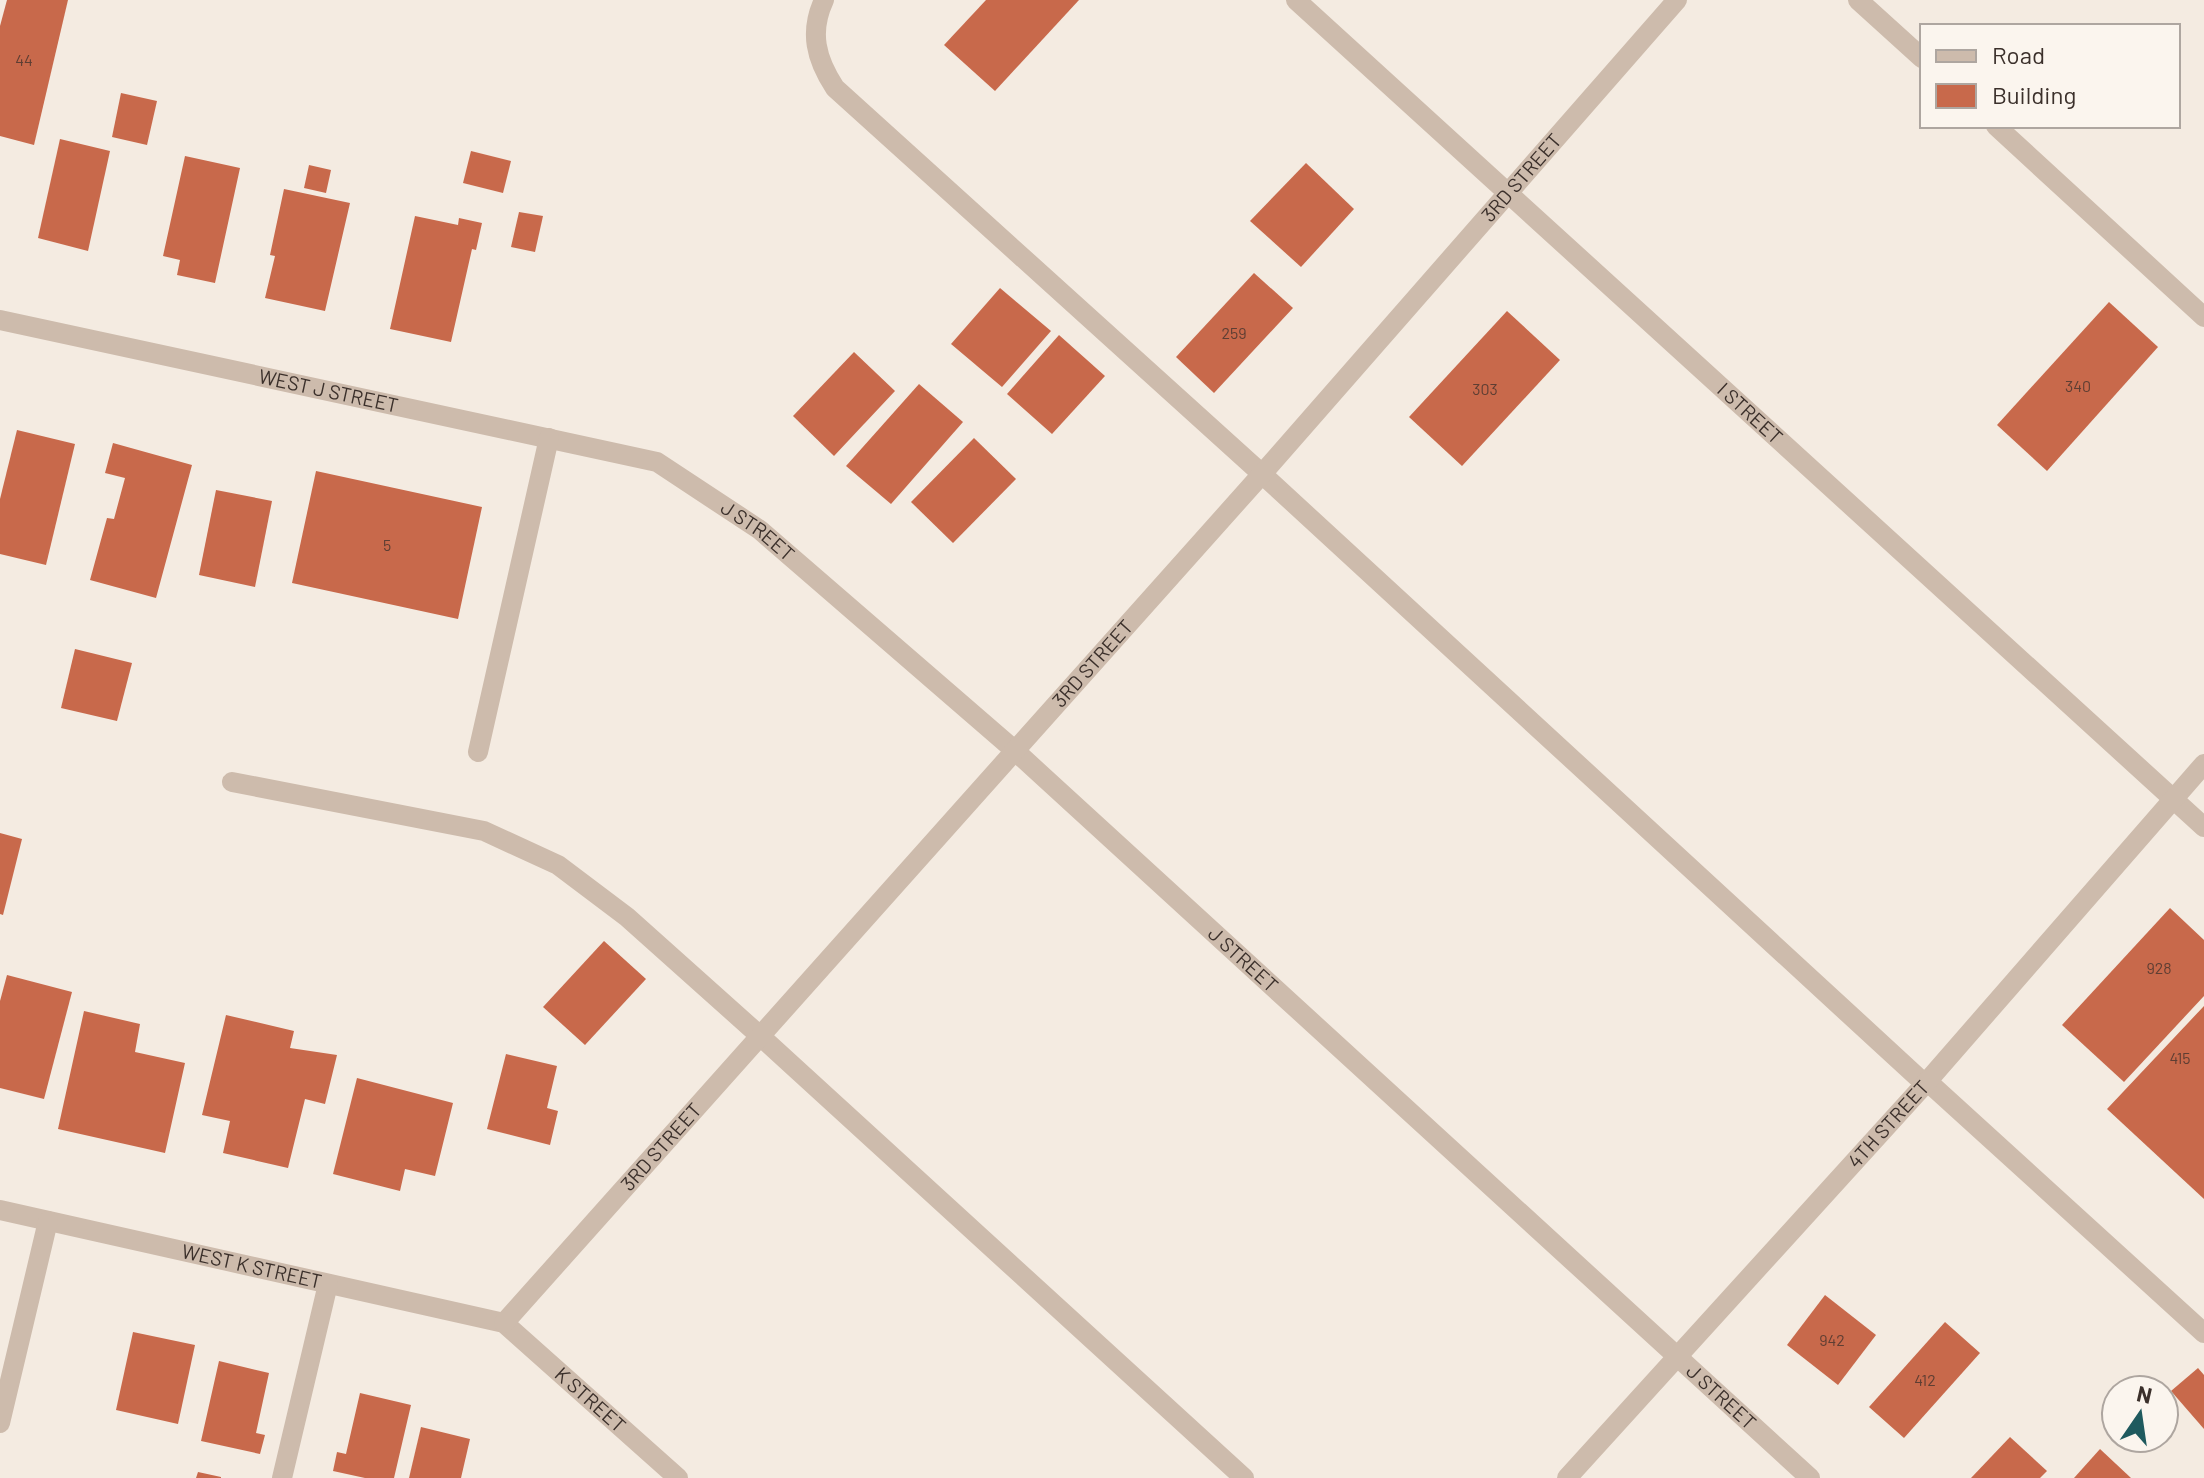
<svg xmlns="http://www.w3.org/2000/svg" width="2204" height="1478" viewBox="0 0 2204 1478" font-family="Barlow,sans-serif">
<style>
.building{fill:#c8694b}
.lines{fill:none;stroke-linecap:round;stroke-linejoin:round}
.minor{stroke:#cdbbac;stroke-width:20}
.labels{text-anchor:middle;stroke-width:7;stroke-linejoin:round;paint-order:stroke}
.number-label{font-size:16px;fill:#5e3e33}
.street-label{font-size:20px;fill:#3b302b;stroke:#fbf5ee}
</style>
<rect width="100%" height="100%" fill="#f4ebe1"/>
<g class="building">
<polygon points="7,0 68,0 34,145 0,136 0,26"/>
<polygon points="986,0 1079,0 995,91 944,45"/>
<polygon points="121,93 157,101 147,145 112,137"/>
<polygon points="60,139 110,151 88,251 38,238"/>
<polygon points="471,151 511,161 503,193 463,183"/>
<polygon points="185,156 240,168 215,283 177,275 180,260 163,256"/>
<polygon points="1306,163 1354,209 1301,267 1250,221"/>
<polygon points="309,165 331,170 326,193 304,188"/>
<polygon points="284,189 350,203 325,311 265,298 275,256 270,255"/>
<polygon points="519,212 543,216 535,252 511,247"/>
<polygon points="415,216 458,225 459,218 482,223 476,250 472,249 451,342 390,329"/>
<polygon points="1254,273 1293,308 1214,393 1176,357"/>
<polygon points="1000,288 1051,331 1002,387 951,344"/>
<polygon points="2109,302 2158,347 2047,471 1997,425"/>
<polygon points="1507,311 1560,360 1462,466 1409,417"/>
<polygon points="1059,335 1105,376 1052,434 1007,394"/>
<polygon points="854,352 895,391 834,456 793,416"/>
<polygon points="919,384 963,422 891,504 846,466"/>
<polygon points="17,430 75,444 46,565 0,554 0,499"/>
<polygon points="974,438 1016,479 953,543 911,502"/>
<polygon points="113,443 192,465 156,598 90,580 107,518 114,519 125,478 105,473"/>
<polygon points="316,471 482,507 458,619 292,583"/>
<polygon points="216,490 272,501 255,587 199,575"/>
<polygon points="75,649 132,663 117,721 61,708"/>
<polygon points="0,833 22,839 3,915 0,914"/>
<polygon points="2170,908 2204,940 2204,996 2124,1082 2062,1025"/>
<polygon points="604,941 646,979 585,1045 543,1007"/>
<polygon points="7,975 72,992 44,1099 0,1088 0,1001"/>
<polygon points="2204,1006 2204,1199 2107,1109"/>
<polygon points="84,1011 140,1024 135,1052 185,1063 165,1153 58,1129"/>
<polygon points="226,1015 294,1031 290,1048 337,1055 325,1104 305,1099 288,1168 223,1153 230,1121 202,1115"/>
<polygon points="506,1054 557,1066 547,1108 558,1111 550,1145 487,1129"/>
<polygon points="357,1078 453,1103 435,1176 405,1169 400,1191 333,1174"/>
<polygon points="1825,1295 1876,1335 1838,1385 1787,1345"/>
<polygon points="1945,1322 1980,1353 1904,1438 1869,1407"/>
<polygon points="133,1332 195,1345 178,1424 116,1410"/>
<polygon points="219,1361 269,1373 256,1433 265,1435 260,1454 201,1441"/>
<polygon points="2198,1368 2204,1375 2204,1429 2171,1391"/>
<polygon points="360,1393 411,1405 394,1478 365,1478 333,1471 337,1452 346,1454"/>
<polygon points="421,1427 470,1439 461,1478 409,1478"/>
<polygon points="2010,1437 2047,1471 2040,1478 1971,1478"/>
<polygon points="2100,1449 2131,1478 2074,1478"/>
<polygon points="198,1472 221,1477 221,1478 196,1478"/>
</g>
<g class="lines">
<g class="minor">
<path d="M 824,0 C 809,32 816,59 835,88 L 1262,474 L 1925,1084"/>
<path id="s1" d="M 1296,0 L 2204,827"/>
<polyline points="1858,0 1922,58"/>
<polyline points="1996,126 2204,317"/>
<path id="s2" d="M 0,320 L 657,462 L 760,530 L 1013,749 L 1810,1478"/>
<polyline points="478,752 549,438"/>
<polyline points="232,782 484,831 558,865 627,917 759,1035 1244,1478"/>
<polyline points="1927,1081 2204,1333"/>
<path id="s3" d="M 0,1210 L 504,1323 L 678,1478"/>
<path id="s4" d="M 504,1323 L 1262,474 L 1677,0"/>
<polyline points="0,1423 48,1221"/>
<polyline points="282,1478 328,1284"/>
<path id="s5" d="M 1567,1478 L 1925,1084 L 2204,764"/>
</g>
</g>
<g class="labels">
<g class="number-label">
<text x="24" y="66">44</text>
<text x="1234" y="339">259</text>
<text x="2078" y="392">340</text>
<text x="1485" y="395">303</text>
<text x="387" y="551">5</text>
<text x="2159" y="974">928</text>
<text x="2180" y="1064">415</text>
<text x="1832" y="1346">942</text>
<text x="1925" y="1386">412</text>
</g>
<g class="street-label">
<text dy="7" stroke="none"><textPath href="#s4" startOffset="1532">3RD STREET</textPath></text>
<text dy="7" stroke="none"><textPath href="#s2" startOffset="336">WEST J STREET</textPath></text>
<text dy="7" stroke="none"><textPath href="#s1" startOffset="614">I STREET</textPath></text>
<text dy="7" stroke="none"><textPath href="#s2" startOffset="794">J STREET</textPath></text>
<text dy="7" stroke="none"><textPath href="#s4" startOffset="884">3RD STREET</textPath></text>
<text dy="7" stroke="none"><textPath href="#s2" startOffset="1442">J STREET</textPath></text>
<text dy="7" stroke="none"><textPath href="#s5" startOffset="478">4TH STREET</textPath></text>
<text dy="7" stroke="none"><textPath href="#s4" startOffset="236">3RD STREET</textPath></text>
<text dy="7" stroke="none"><textPath href="#s3" startOffset="258">WEST K STREET</textPath></text>
<text dy="7" stroke="none"><textPath href="#s2" startOffset="2090">J STREET</textPath></text>
<text dy="7" stroke="none"><textPath href="#s3" startOffset="632">K STREET</textPath></text>
</g>
</g>
<rect x="1920" y="24" width="260" height="104" fill="#fbf5ee" stroke="#aea6a0" stroke-width="2"/>
<rect x="1936" y="50" width="40" height="12" fill="#cdbbac" stroke="#aea6a0" stroke-width="2"/>
<text x="1992" y="64" font-size="24" fill="#3b302b">Road</text>
<rect x="1936" y="84" width="40" height="24" fill="#c8694b" stroke="#aea6a0" stroke-width="2"/>
<text x="1992" y="104" font-size="24" fill="#3b302b">Building</text>
<g transform="translate(2140 1414) rotate(13)"><circle r="38" fill="#fbf5ee" stroke="#aea6a0" stroke-width="2"/>
<path d="M0-6L14 30L0 20L-14 30Z" fill="#1f5a5e"/>
<text y="-12" font-size="22" font-weight="bold" text-anchor="middle" fill="#3b302b">N</text>
</g>
</svg>
